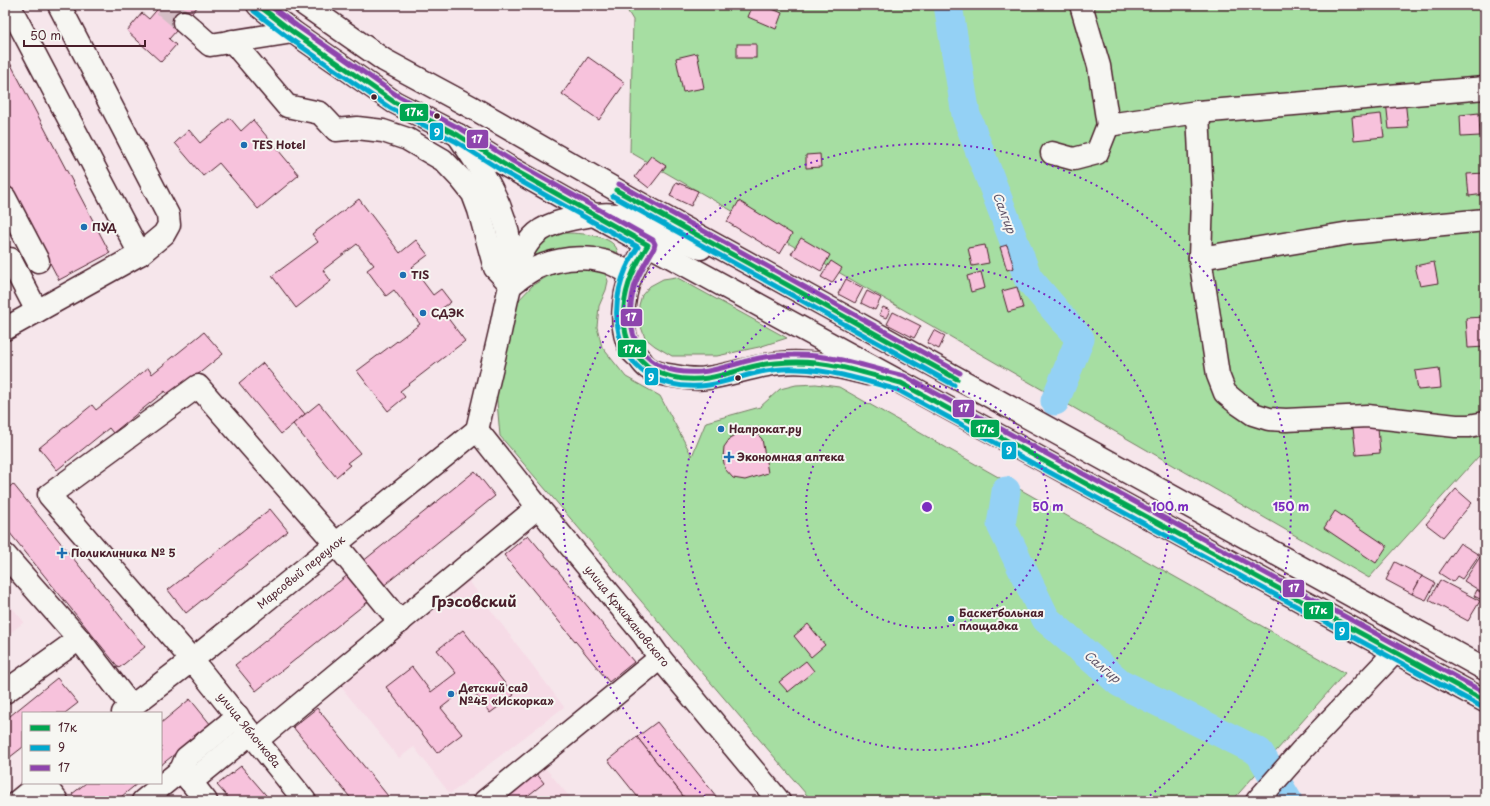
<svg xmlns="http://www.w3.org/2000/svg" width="1490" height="806" viewBox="0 0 1490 806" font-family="'Playpen Sans',sans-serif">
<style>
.built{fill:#f6dbe6}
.green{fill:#a6dea2;stroke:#787e66}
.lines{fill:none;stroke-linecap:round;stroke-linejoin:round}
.river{stroke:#94d1f5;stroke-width:29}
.building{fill:#f7c2dc;stroke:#4a1f2b}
.minor-tunnel{stroke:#d4bec5;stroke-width:22;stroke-dasharray:22 11;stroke-linecap:butt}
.minor-casing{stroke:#4a1f2b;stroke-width:25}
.major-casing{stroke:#4a1f2b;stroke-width:25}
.minor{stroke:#f6f6f2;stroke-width:22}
.major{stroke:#f6f6f2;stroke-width:22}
.bus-1-casing{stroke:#f6f6f2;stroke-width:8}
.bus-2-casing{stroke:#f6f6f2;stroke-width:8}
.bus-3-casing{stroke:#f6f6f2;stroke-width:8}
.bus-1{stroke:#00a651;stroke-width:5}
.bus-2{stroke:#00a9ce;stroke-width:5}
.bus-3{stroke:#8e44ad;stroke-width:5}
.ring{fill:none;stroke:#7b2cbf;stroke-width:2;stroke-dasharray:2 4}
.bus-dot{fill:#4a1f2b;stroke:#f6f6f2;stroke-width:1.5}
.poi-dot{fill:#1f6fb2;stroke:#f6f6f2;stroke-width:1.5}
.labels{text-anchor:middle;stroke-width:4;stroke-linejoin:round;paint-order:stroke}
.poi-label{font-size:11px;font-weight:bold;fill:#4a1f2b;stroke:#f6f6f2;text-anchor:start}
.street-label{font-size:11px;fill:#4a1f2b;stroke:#f6f6f2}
.water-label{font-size:12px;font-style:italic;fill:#605468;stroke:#f6f6f2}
.district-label{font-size:15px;font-weight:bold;fill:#4a1f2b;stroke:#f6f6f2}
.centre{fill:#7b2cbf;stroke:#f6f6f2;stroke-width:2}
.ring-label{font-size:12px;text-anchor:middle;font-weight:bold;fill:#7b2cbf;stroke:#f6f6f2;stroke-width:4;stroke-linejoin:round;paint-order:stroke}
.line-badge{stroke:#f6f6f2;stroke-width:1.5}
.badge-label{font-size:11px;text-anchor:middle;font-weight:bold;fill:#fff}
</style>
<rect width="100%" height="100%" fill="#f6e6eb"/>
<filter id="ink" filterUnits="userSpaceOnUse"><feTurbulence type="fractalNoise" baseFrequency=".025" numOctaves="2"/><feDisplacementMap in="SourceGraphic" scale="8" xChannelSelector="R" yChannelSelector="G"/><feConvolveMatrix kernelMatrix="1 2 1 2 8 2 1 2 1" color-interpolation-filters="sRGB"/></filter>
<g filter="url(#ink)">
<g class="built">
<polygon points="466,577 564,707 450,794 414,747 399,758 337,682"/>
<polygon points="5,599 24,622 5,637"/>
<polygon points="542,764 573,801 497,801"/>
</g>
<g class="green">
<polygon points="624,5 1485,5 1485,460 1479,456 1369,578 630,152 633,20"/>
<path d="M 563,233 C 578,233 617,234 618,254 L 616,255 C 586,241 560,245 531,261 L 527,254 L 553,235 Z"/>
<polygon points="570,269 595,269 605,273 608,281 606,290 599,306 597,327 602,347 626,377 660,396 692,456 706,422 760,407 780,389 796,385 816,384 839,387 1345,673 1232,801 812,801 500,436 496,390 516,303 533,285 550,275"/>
<polygon points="676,277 787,338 759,347 717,356 672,356 655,346 645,338 639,321 639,305 642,295 650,286 663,279"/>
</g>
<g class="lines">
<g class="river">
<polyline points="948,5 966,115 1028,278 1080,339 1055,401"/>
<polyline points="1006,491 1001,525 1046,619 1120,683 1259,752 1288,801"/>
</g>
</g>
<g class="building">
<polygon points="161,5 199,5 169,39 176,45 161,62 127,31 142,13 149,19"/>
<polygon points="753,5 763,5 782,13 776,29 748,17"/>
<rect x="737" y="44" width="19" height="14"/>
<polygon points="697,53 704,88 683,92 676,58"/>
<polygon points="6,55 110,253 59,280 5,177 5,56"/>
<polygon points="588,57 625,83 599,120 562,94"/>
<polygon points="1405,99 1408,128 1389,129 1386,101"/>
<polygon points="1479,113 1480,136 1461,137 1460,115"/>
<polygon points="1381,114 1384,137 1354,140 1352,117"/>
<polygon points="230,118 241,131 253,120 299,175 258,209 219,163 203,176 175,143 189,130 200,143"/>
<polygon points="820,154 821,167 806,168 806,155"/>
<polygon points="651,156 666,166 649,188 635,177"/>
<polygon points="1485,173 1485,194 1469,196 1467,174"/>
<polygon points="676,182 698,191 691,206 670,196"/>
<polygon points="359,199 400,253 416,240 428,255 412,267 433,295 441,289 451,302 441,309 465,341 400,391 405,397 388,411 357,371 420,324 394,290 386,296 367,270 374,265 357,244 323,270 331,281 296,308 272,276 318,242 312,234"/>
<polygon points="739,201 792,234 780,254 727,222"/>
<polygon points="801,238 830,255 821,271 791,254"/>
<polygon points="985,245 989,263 972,266 968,248"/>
<polygon points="1007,245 1014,268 1007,270 1000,247"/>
<polygon points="831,261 842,268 832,283 821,277"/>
<polygon points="1434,262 1438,283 1420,286 1415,266"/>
<polygon points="981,272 985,288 971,292 967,276"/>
<polygon points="846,279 863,288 855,303 838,294"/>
<polygon points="1017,287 1023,308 1008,312 1002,291"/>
<polygon points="867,291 881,298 875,310 861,303"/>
<polygon points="883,307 890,310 886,318 879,315"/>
<polygon points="893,312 921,326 914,338 887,324"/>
<polygon points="1485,317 1485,347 1468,348 1466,318"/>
<polygon points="934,330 945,336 939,349 927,343"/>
<polygon points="204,332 223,354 170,397 165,391 113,433 109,428 57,470 39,448 92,405 96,410 148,368 152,374"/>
<polygon points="263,363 305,414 281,434 239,383"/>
<polygon points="1439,368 1441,388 1418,390 1415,371"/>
<polygon points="319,403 360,453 347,463 350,465 336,477 293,424"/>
<polygon points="750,427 762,439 768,473 745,480 733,478 725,469 723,458 724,447 731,437"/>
<polygon points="1378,427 1380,453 1356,455 1353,428"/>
<polygon points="475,471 495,496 382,587 362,562"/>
<polygon points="13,484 145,647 119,668 5,527 5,491"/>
<polygon points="1456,489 1472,503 1443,537 1426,524"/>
<polygon points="270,509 288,531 186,613 168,590"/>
<polygon points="1335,511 1387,546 1376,563 1324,528"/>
<polygon points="528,535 634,662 609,682 504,555"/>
<polygon points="1460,543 1479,555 1462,579 1457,576 1453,582 1439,573"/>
<polygon points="1480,557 1485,560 1485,588 1482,592 1464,581"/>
<polygon points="1395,562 1422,576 1412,594 1386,580"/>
<polygon points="349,574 370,600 256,691 235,665"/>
<polygon points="1422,576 1435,583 1426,600 1412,594"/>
<polygon points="1440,580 1480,601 1468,621 1429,600"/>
<polygon points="1477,590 1483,594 1480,599 1474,596"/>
<polygon points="808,624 825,645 811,657 794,636"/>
<polygon points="463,630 514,695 490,713 469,686 441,708 462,734 437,753 386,687 412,667 431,692 456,673 437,650"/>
<polygon points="806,661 814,671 788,692 779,682"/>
<polygon points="57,678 78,703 65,713 23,713 23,747 5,761 5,720"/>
<polygon points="190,699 211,725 161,765 161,723"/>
<polygon points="317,708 392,801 353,801 293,727"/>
<polygon points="657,722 716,796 709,801 687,801 637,737"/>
<polygon points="637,737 683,796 677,801 641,801 608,760"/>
<polygon points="241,766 271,801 231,801 217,785"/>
<polygon points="536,773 544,783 521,801 501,801"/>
<polygon points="86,783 138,783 116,801 77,801 72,794"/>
</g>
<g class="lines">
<polyline class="minor-tunnel" points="164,5 184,22"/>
<g class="minor-casing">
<g id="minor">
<polyline points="9,5 140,254"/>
<polyline points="184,22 210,45 293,32"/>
<polyline points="232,41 287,106 320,113 336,130 357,128 383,131 407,139 443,160 461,179 473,194 479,210 495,268 511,285"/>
<polyline points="1198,112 1202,198 1200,258 1218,375 1225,393 1237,403 1253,414 1269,419 1286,420 1367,416 1456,426 1469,426 1485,423"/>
<polyline points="1108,125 1198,112 1485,88"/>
<path d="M 458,135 C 481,169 505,204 510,246 C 511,255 511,265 511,274"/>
<polyline points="1052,153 1074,159 1097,153 1108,125 1099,66 1081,5"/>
<polyline points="5,198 38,261"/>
<polyline points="1200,258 1350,233 1485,220"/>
<polyline points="10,259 37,311"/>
<path d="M 511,285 C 519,279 527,272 536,268 C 556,259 582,255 603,261 C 613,263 622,269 631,274"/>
<polyline points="5,329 140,254 164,234 169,225 168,215 59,5"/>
<polyline points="477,430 538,507 643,634 660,658 779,801"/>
<path d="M 477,430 C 485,397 492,365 500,332 C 506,304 513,259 532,238 C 544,224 565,220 582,217 C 617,209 647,219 678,236"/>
<polyline points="5,555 79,639 131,706"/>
<polyline points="5,692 79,639"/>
<polyline points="123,713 192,660 477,430"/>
<polyline points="257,740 538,507"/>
<polyline points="181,770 186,758 238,716"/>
<polyline points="43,783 57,801"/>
<polyline points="18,801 40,783"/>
<polyline points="143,801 181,770 190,781"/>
<polyline points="206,801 191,782 251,733"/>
<polyline points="305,801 192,660 49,495 198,386 335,543 400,622"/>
<polyline points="485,801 660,658"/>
<polyline points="1257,801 1302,750 1395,652"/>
</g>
</g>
<g class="major-casing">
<g id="major">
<polyline points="258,5 293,32 394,102 458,135 507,166 592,214 1485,701"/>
<polyline points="305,5 384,60 473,108 641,204 1485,669"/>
<path d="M 701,248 C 688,242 671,235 657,241 C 646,245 642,253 637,263 C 624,286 617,325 631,350 C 633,353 637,356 640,359 C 642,362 645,366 648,368 C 655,373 665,375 674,376 C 684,378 696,380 707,378 C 732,375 755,365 781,363 C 810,360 839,367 868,374"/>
</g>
</g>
<use href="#minor" class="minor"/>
<use href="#major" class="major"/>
<g class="bus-1-casing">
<g id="bus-1">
<path d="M 258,5 L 293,32 L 394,102 L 458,135 L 507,166 L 648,245 C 631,271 618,302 626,334 C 628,344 634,352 641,360 C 656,377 685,382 708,378 C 724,375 739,370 755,366 C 769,363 783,362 797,362 C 833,362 867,374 901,383 L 1485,701"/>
<polyline points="616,190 957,379"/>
</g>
</g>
<g class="bus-2-casing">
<g id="bus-2">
<path d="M 254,11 L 289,38 L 390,108 L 455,141 L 504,172 L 638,247 C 621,272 612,304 619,334 C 621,346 628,355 636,365 C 653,384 685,389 709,385 C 725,382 740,377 756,373 C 769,370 784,368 798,369 C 832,370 866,381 898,390 L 1482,707"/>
<polyline points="613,196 954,385"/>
</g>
</g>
<g class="bus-3-casing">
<g id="bus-3">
<path d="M 269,5 L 297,26 L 398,96 L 461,129 L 511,160 L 653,240 L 655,244 L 654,248 C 647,261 638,273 634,288 C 621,340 646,376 701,372 C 718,370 735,364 751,360 C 765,356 779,355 793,355 C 831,354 868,367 904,376 L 1485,693"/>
<polyline points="619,184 960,373"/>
</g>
</g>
<use href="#bus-1" class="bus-1"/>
<use href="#bus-2" class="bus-2"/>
<use href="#bus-3" class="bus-3"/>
</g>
</g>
<g class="ring">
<circle cx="927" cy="507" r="121"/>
<circle cx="927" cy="507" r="243"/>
<path d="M710 800A364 364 0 1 1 1144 800"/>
</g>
<g class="bus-dot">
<circle cx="374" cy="97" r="3.5"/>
<circle cx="437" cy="116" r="3.5"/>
<circle cx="738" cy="378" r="3.5"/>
</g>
<g class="poi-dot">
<circle cx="244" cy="145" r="4"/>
<circle cx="84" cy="227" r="4"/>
<circle cx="403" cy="275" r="4"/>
<circle cx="423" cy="313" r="4"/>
<circle cx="721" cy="429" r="4"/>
<path d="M727 451h4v4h4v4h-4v4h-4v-4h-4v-4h4z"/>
<path d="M60 547h4v4h4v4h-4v4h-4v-4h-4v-4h4z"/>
<circle cx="951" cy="619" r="4"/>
<circle cx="451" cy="694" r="4"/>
</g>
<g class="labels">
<g class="poi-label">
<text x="252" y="149">TES Hotel</text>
<text x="92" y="231">ПУД</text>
<text x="411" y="279">TIS</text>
<text x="431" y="317">СДЭК</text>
<text x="729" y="433">Напрокат.ру</text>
<text x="737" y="461">Экономная аптека</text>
<text x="71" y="557">Поликлиника № 5</text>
<text x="959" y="617">Баскетбольная<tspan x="959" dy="13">площадка</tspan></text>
<text x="459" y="692">Детский сад<tspan x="459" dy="13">№45 «Искорка»</tspan></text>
</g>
<g class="street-label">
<text transform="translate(301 572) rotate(-39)" y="4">Марсовый переулок</text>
<text transform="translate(627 616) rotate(51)" y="4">улица Кржижановского</text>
<text transform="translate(249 730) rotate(51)" y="4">улица Яблочкова</text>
</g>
<g class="water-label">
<text transform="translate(1004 213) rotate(69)" y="4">Салгир</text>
<text transform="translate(1102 667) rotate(40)" y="4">Салгир</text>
</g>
<g class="district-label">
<text x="474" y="607">Грэсовский</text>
</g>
</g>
<circle cx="927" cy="507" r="6" class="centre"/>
<g class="ring-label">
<text x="1048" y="511">50 m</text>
<text x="1170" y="511">100 m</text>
<text x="1291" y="511">150 m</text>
</g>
<g class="line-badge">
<rect x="399" y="103" width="30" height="19" rx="4" fill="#00a651"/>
<rect x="429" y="122" width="15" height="19" rx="4" fill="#00a9ce"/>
<rect x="466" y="129" width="23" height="20" rx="4" fill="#8e44ad"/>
<rect x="620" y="308" width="23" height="19" rx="4" fill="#8e44ad"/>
<rect x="617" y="339" width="30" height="19" rx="4" fill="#00a651"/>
<rect x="644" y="367" width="15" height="19" rx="4" fill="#00a9ce"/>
<rect x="952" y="399" width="23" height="19" rx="4" fill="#8e44ad"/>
<rect x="970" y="419" width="30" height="19" rx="4" fill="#00a651"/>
<rect x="1001" y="441" width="16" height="19" rx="4" fill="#00a9ce"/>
<rect x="1282" y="579" width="23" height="19" rx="4" fill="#8e44ad"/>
<rect x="1303" y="601" width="31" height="19" rx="4" fill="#00a651"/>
<rect x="1334" y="621" width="16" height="20" rx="4" fill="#00a9ce"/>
</g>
<g class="badge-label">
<text x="414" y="116">17к</text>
<text x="437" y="136">9</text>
<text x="477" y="143">17</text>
<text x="631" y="321">17</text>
<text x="632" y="353">17к</text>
<text x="651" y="381">9</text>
<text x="964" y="412">17</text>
<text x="985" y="433">17к</text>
<text x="1009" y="454">9</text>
<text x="1294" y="592">17</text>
<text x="1318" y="614">17к</text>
<text x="1342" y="635">9</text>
</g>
<rect width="1490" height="806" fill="none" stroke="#f6f6f2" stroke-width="20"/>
<rect x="10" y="10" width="1470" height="786" fill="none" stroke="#4a1f2b" stroke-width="1.5" filter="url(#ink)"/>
<rect x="22" y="712" width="140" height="72" fill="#f6f6f2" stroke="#b1a0a2"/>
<rect x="30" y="725" width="20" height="6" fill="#00a651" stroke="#b1a0a2"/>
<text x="58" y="732" font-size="12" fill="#4a1f2b">17к</text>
<rect x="30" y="745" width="20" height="6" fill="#00a9ce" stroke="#b1a0a2"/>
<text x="58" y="752" font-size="12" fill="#4a1f2b">9</text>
<rect x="30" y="765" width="20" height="6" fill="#8e44ad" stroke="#b1a0a2"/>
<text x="58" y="772" font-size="12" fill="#4a1f2b">17</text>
<path d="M24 40v6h121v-6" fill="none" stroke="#4a1f2b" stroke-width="2"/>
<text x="30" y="40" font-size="12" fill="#4a1f2b" stroke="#f6f6f2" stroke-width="3" paint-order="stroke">50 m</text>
</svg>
